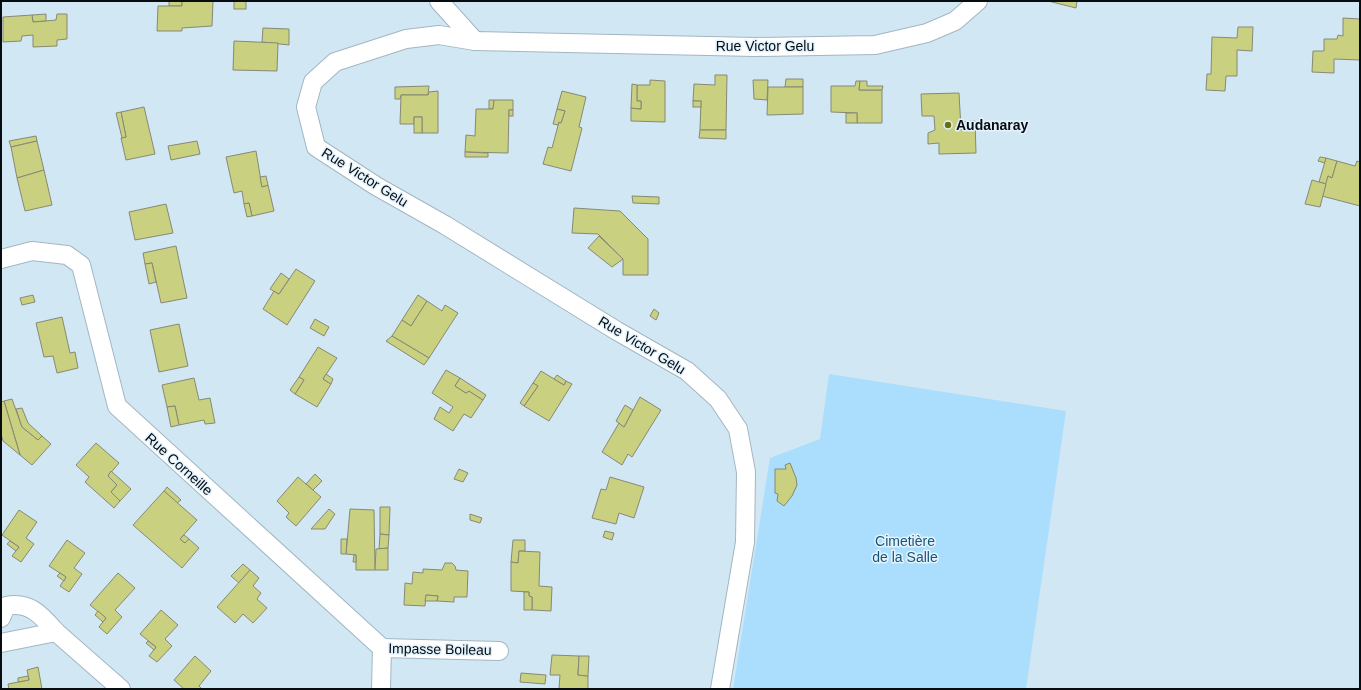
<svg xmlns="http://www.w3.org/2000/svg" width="1361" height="690" viewBox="0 0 1361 690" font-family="Arial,sans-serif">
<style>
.green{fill:#abddfd}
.building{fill:#c9d080;stroke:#868975}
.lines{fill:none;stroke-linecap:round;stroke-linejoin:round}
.minor-casing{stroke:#a2b6c2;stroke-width:20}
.minor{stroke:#fff;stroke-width:18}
.poi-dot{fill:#696e13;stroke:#e3f3fe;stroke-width:1.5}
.labels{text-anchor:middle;stroke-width:3;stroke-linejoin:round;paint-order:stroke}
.street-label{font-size:14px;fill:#060c10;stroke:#e3f3fe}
.poi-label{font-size:14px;font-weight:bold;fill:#060c10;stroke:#e3f3fe;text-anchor:start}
.park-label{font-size:14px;fill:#195676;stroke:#e3f3fe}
</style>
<rect width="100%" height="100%" fill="#d2e7f4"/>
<polygon class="green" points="829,374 1066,411 1026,689 733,689 770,458 820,439"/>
<g class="building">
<rect x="169" y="1" width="13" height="5"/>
<polygon points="182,1 213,1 212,26 182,28 182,31 157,31 158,6 182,6"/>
<rect x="234" y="1" width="12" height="8"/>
<polygon points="1048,1 1077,1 1076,8"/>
<polygon points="46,14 46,21 33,22 32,15"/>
<polygon points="57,14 67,14 67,39 57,40 57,46 33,47 33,35 22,36 21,41 3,42 3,17 32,15 33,22 46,21 56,20"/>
<polygon points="1343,18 1360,19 1360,60 1334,59 1334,73 1312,72 1313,51 1324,51 1324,39 1337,39 1338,35 1343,36"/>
<polygon points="1238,27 1253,27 1252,51 1237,50 1237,76 1226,76 1225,91 1206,90 1207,74 1211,74 1212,37 1237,38"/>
<polygon points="263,28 289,29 289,45 262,42"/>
<polygon points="234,41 278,43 277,71 233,70"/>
<polygon points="715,75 727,75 726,130 700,130 701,101 693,101 694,84 715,85"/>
<polygon points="786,79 803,79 803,87 785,87"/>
<polygon points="650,80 665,81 665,122 631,121 631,108 641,109 641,101 637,101 637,85 650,85"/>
<polygon points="753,80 768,80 767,100 754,99"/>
<polygon points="856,81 860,81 859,90 882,90 882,123 857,123 857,113 831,112 831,86 855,86"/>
<polygon points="860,81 867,81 867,86 883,86 882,90 859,90"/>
<polygon points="632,84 637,85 637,101 641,101 641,109 631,108"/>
<polygon points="429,86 428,95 401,95 400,99 395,99 395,87"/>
<polygon points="768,87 803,87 803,114 767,115"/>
<polygon points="438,91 438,133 422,133 422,117 414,117 414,124 400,124 401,95 428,95 429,92"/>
<polygon points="562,91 586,97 579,127 582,128 571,171 543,164 548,147 552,148 559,122 561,123 565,111 557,109"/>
<polygon points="959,93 961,129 963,129 962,122 975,121 976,153 939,154 939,143 928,144 928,133 935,130 934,116 922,116 921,94"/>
<polygon points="489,100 494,100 493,109 489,109"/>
<polygon points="494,100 513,100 513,110 509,110 508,153 465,152 466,135 475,136 476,109 493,109"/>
<rect x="693" y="101" width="8" height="6"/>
<polygon points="144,107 155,154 126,160 121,138 126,137 121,112"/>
<polygon points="557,109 565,111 561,123 559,122 558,125 553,124"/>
<rect x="509" y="110" width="4" height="6"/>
<polygon points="121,112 126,137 122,138 116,113"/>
<rect x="846" y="113" width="11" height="10"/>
<rect x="414" y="117" width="8" height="16"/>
<polygon points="700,130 726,130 726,139 699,138"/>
<polygon points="36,136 37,141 11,147 9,141"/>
<polygon points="37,141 44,170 17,178 11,147"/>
<polygon points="197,141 200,154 171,160 168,146"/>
<polygon points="256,151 262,187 268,185 274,211 252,216 249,203 244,204 242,191 234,193 226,157"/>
<polygon points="465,152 488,153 488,157 465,157"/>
<polygon points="1320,157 1326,158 1325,163 1318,161"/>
<polygon points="1326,158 1337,161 1332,178 1328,176 1326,184 1319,182"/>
<polygon points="1337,161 1355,166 1357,161 1360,162 1360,206 1322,196 1328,176 1332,178"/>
<polygon points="44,170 52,205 25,211 17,178"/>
<polygon points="266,176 268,185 262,187 260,177"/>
<polygon points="1312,180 1326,184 1320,207 1305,204"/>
<polygon points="632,196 659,197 659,204 633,203"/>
<polygon points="249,203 252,216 247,217 244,204"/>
<polygon points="166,204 173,233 135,240 129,212"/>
<polygon points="574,208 620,211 648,239 648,275 623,275 623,259 598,234 572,233"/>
<polygon points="599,236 623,259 612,267 588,248"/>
<polygon points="176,246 187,298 161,303 152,263 145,264 143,253"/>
<polygon points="152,263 156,282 149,284 145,264"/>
<polygon points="296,269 315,281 287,325 263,309 274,291 279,294"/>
<polygon points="281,273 289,279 279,294 270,289"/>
<polygon points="33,295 35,302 22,305 20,298"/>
<polygon points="418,295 427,301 411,326 402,320"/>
<polygon points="427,301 442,311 445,305 458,313 429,358 392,336 402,320 411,326"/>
<polygon points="654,309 659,313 656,320 650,316"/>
<polygon points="62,317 70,353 75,352 78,368 57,373 53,356 44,357 36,323"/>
<polygon points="315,319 329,327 324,336 310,328"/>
<polygon points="179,324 188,366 159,372 150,330"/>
<polygon points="392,336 429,358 424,365 386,341"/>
<polygon points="318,347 337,358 323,379 331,384 317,407 295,394 304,380 299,377"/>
<polygon points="446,370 460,378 455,386 466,393 469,391 483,400 471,418 464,414 453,431 434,419 440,407 449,413 453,407 432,393"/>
<polygon points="541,371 564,385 566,381 572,384 549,421 524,406 538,386 533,383"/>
<polygon points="326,374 333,379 331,384 323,379"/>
<polygon points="557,375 566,381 564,385 554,379"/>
<polygon points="299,377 304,380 295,394 290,390"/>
<polygon points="194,378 199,400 210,398 215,423 205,424 204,420 179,425 175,406 167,407 162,385"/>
<polygon points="460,378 486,395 483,400 469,391 466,393 455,386"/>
<polygon points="533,383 538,386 524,406 520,403"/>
<polygon points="640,397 661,410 632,457 628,454 622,465 602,452 619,423 624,427"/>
<polygon points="12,399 22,427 38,440 42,436 51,444 32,465 20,455 4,401"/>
<polygon points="4,401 20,455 3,441 1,434 1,402"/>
<polygon points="625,405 633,410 624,427 616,421"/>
<polygon points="175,406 179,425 171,427 167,407"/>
<polygon points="22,408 28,423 42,436 38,440 22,427 16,409"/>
<polygon points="96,443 119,463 108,476 117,485 111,492 120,501 114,508 85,482 89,477 76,465"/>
<polygon points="790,463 796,478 797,485 792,496 784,506 777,501 778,494 775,493 775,469 786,469 785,465"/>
<polygon points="459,469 468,473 463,482 454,479"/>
<polygon points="111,471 131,489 120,501 111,492 117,485 108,476"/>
<polygon points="315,474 322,481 313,490 306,484"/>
<polygon points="298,477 321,497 296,526 286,517 289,513 277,501"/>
<polygon points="610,477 644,487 634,518 619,513 616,524 592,518 601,489 606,490"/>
<polygon points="167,487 181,500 177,503 164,491"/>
<polygon points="164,491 197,520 180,539 185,543 189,539 199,548 182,568 133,525"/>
<polygon points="380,507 390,507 389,535 380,534"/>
<polygon points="329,509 335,514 325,529 311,529"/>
<polygon points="350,509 374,510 375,570 356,570 356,555 346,554"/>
<polygon points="19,510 37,522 26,538 34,544 21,562 12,556 19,547 2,535"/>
<polygon points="470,514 482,518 480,523 470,520"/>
<polygon points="605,531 614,533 612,540 603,537"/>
<polygon points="380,534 389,535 388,548 379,549"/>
<polygon points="184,535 189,539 185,543 180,539"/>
<polygon points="341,539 347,539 346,554 341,554"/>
<polygon points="67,540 85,553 74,568 82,574 69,592 60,586 66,577 49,566"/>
<polygon points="513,540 525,540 525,551 519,551 518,563 511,562"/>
<polygon points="10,541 19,547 16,551 7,544"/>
<polygon points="388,548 388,570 375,570 376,549"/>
<polygon points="519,551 540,552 539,586 552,587 551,611 532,610 532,597 529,596 529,592 511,591 511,562 518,563"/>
<polygon points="354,555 356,555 356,562 353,562"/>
<polygon points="445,563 452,563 455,566 456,570 468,571 467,597 454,597 454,602 437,601 438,596 426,595 425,606 404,605 405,583 412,584 413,572 423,573 423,569 442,570"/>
<polygon points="243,564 250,570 239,583 231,576"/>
<polygon points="250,570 259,578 253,586 261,593 257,599 267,608 253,623 243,614 235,623 217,607"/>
<polygon points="60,573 66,577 64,581 57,576"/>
<polygon points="118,573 135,588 115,610 122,617 107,634 99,627 106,618 90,605"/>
<polygon points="524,592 529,592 529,596 532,597 532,610 524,610"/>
<polygon points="426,595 438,596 437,601 425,601"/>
<polygon points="161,610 178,625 165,639 172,646 157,662 149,656 156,647 140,634"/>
<polygon points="98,611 106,618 103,622 95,615"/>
<polygon points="148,641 156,647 154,650 146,643"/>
<polygon points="552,655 579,656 578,675 588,676 588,689 559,689 560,675 550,675"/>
<polygon points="195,656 211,671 199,686 202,689 184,689 174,680"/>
<polygon points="579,656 589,656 588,676 578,675"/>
<polygon points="38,667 42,689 9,689 8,684 29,680 27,670"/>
<polygon points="521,673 546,675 545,684 520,682"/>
<polygon points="28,676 29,680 18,682 18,678"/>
</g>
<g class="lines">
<g class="minor-casing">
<g id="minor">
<polyline points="439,1 475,41"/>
<polyline points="1,259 32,251 67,255 81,265 117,406 382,648 381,689"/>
<path d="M 1,618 L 6,606 C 30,601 42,616 56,632"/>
<polyline points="1,643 56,632 121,689"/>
<polyline points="382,648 499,651"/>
<polyline points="720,689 745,542 746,472 738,429 718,399 687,371 617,331 445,225 376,186 316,147 306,107 313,82 335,62 406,39 439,35 475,41 755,47 875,45 927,33 955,21 978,1"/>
</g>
</g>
<use href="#minor" class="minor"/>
</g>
<circle class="poi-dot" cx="948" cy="125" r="4"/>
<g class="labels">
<g class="street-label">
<text x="765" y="51">Rue Victor Gelu</text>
<text transform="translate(365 177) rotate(32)" y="5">Rue Victor Gelu</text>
<text transform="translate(642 345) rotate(31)" y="5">Rue Victor Gelu</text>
<text transform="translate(179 464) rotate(42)" y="5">Rue Corneille</text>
<text transform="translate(440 649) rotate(1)" y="5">Impasse Boileau</text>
</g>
<g class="poi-label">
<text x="956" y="130">Audanaray</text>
</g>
<g class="park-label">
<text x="905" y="546">Cimetière<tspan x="905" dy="16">de la Salle</tspan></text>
</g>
</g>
<rect width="1361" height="690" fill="none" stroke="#060c10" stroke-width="4"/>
</svg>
